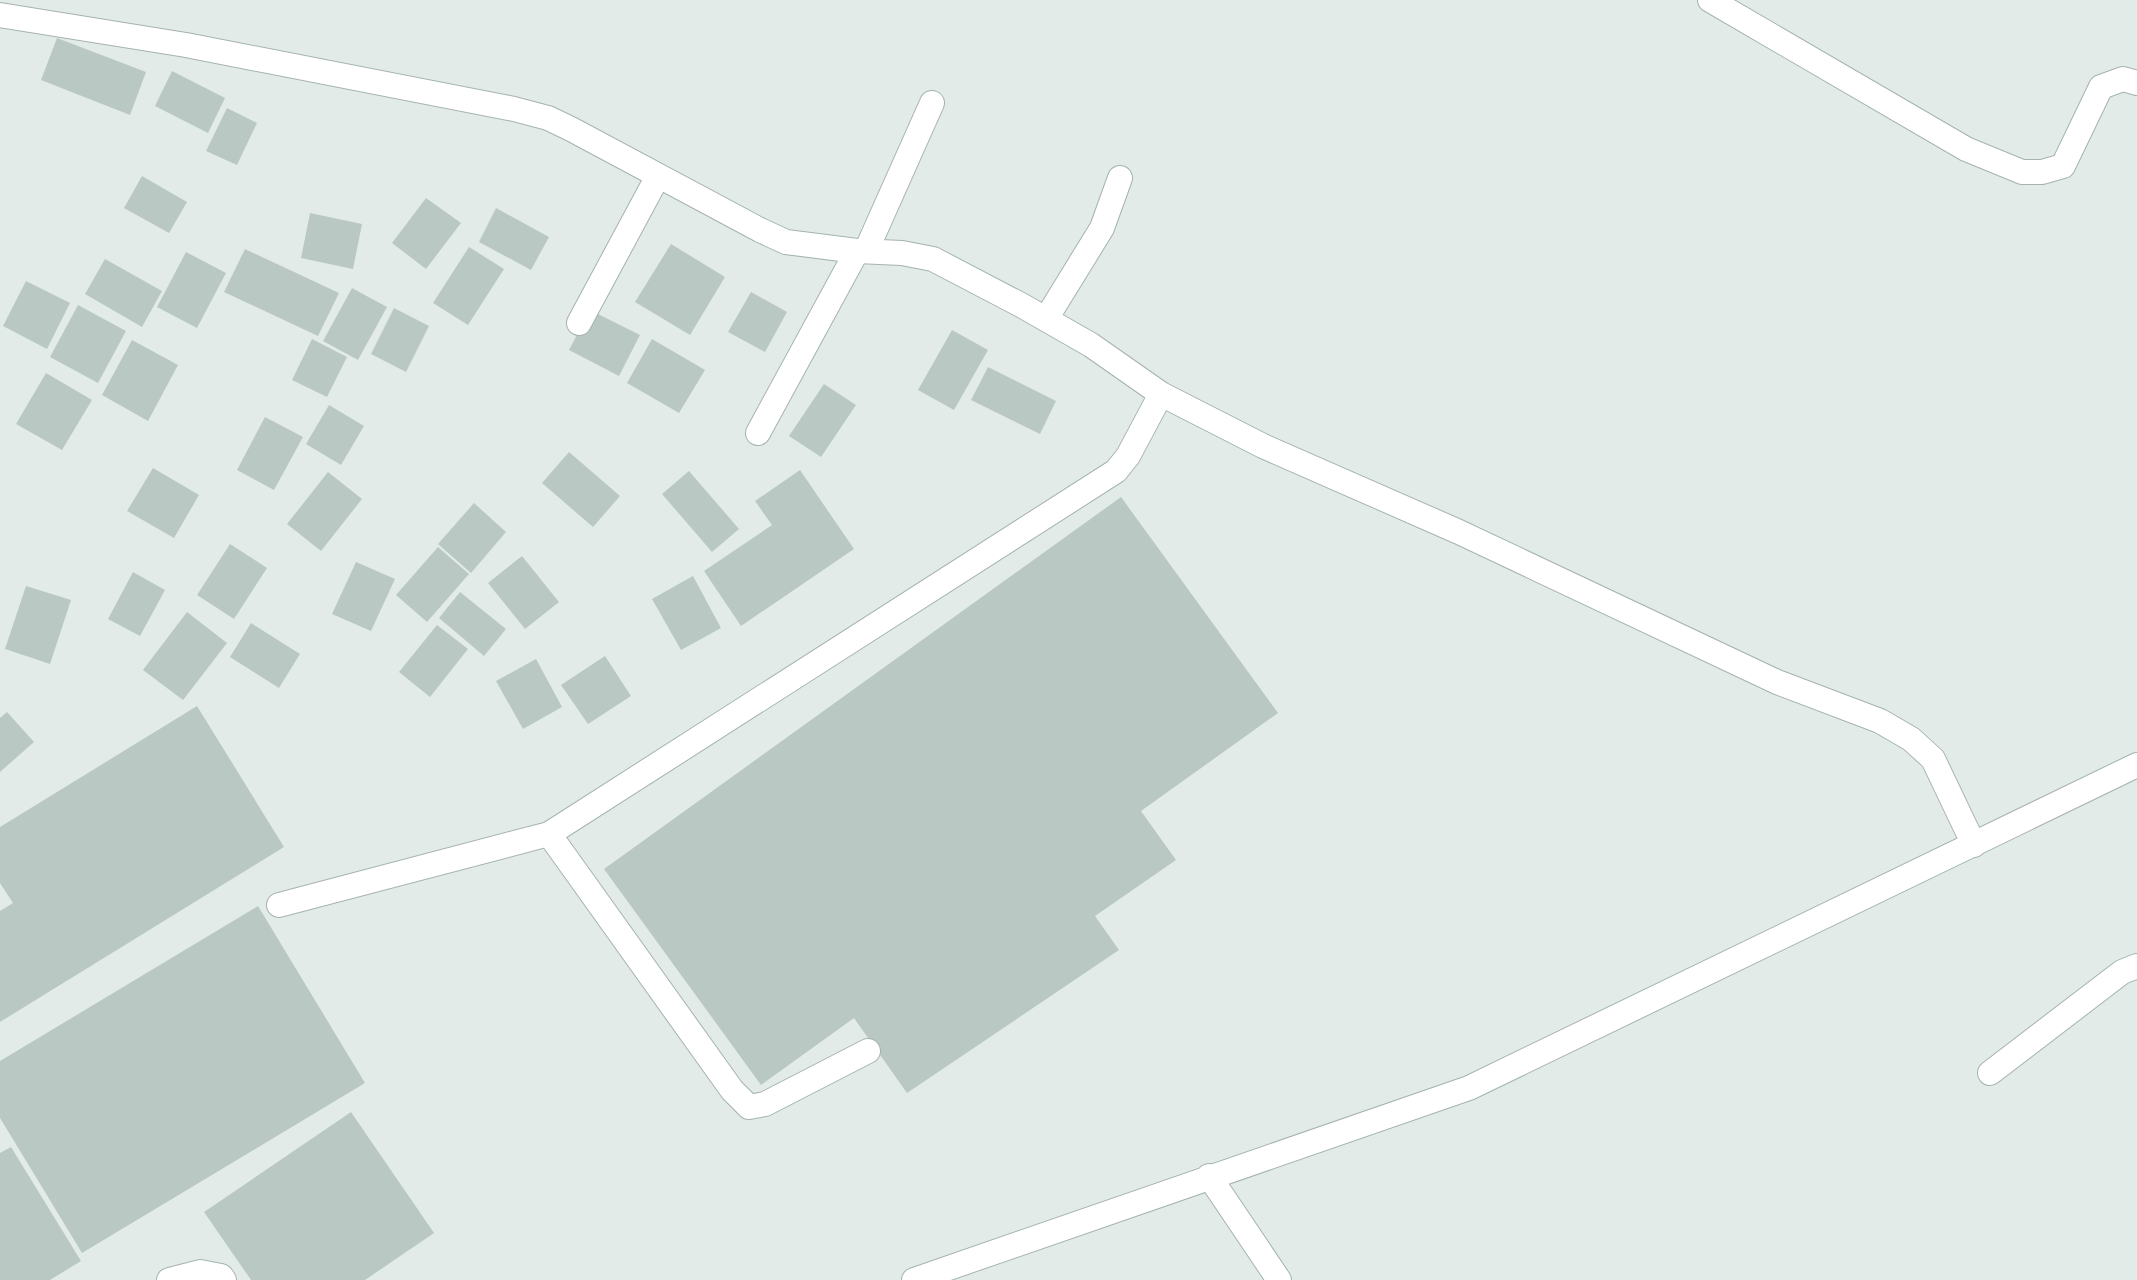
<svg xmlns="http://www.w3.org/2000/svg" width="2137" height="1280" viewBox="0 0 2137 1280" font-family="'Roboto Condensed',sans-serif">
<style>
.building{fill:#bac8c4}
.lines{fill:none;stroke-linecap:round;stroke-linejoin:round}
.minor-casing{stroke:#a5b3af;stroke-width:26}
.minor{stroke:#fff;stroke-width:24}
</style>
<rect width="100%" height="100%" fill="#e2ebe8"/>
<g class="building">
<polygon points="57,38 146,72 130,115 41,80"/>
<polygon points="172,71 225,98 208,133 155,106"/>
<polygon points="227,108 257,123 237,165 206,151"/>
<polygon points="142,176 187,202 169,233 124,208"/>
<polygon points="426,198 461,223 426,269 392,243"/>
<polygon points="496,208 549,237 531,270 479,242"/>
<polygon points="310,213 362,224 353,269 301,258"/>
<polygon points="671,244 725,277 690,335 635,302"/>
<polygon points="469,247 504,269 468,325 433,303"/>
<polygon points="245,249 339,293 318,336 224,292"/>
<polygon points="186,252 226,273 197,328 157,307"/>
<polygon points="105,259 162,291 142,327 85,294"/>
<polygon points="26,281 70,303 47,349 3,326"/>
<polygon points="352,288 387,307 358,360 323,341"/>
<polygon points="751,292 787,312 765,352 728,332"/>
<polygon points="78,305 126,331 98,383 50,357"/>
<polygon points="394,308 429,326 406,372 371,354"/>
<polygon points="590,310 640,335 619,376 569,350"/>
<polygon points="952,330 988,350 954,410 918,390"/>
<polygon points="312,339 347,357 327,397 292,380"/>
<polygon points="652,339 705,370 679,413 627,383"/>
<polygon points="132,340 178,365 148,421 102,395"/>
<polygon points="988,367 1056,401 1040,434 971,400"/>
<polygon points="46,373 92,400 62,450 16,424"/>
<polygon points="824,384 856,405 821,457 789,436"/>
<polygon points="329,405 364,426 341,465 306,444"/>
<polygon points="265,417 303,437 274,490 237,470"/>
<polygon points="569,452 620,496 593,527 542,483"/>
<polygon points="153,468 199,495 174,538 127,511"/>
<polygon points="800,470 854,549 741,626 704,571 772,525 755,501"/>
<polygon points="689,471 739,529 712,552 662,494"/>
<polygon points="328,472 362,499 321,551 287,524"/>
<polygon points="1121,497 1278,713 1141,811 1176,860 1095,916 1119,950 907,1093 854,1018 761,1085 604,869"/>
<polygon points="474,503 506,532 471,573 438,544"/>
<polygon points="230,544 267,568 234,619 197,595"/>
<polygon points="438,547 469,574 427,622 396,595"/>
<polygon points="522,556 559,602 525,629 488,583"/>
<polygon points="356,562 395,579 371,631 332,614"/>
<polygon points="133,572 165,590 140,636 108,619"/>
<polygon points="693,576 721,628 681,650 652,599"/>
<polygon points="26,586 71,600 50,664 5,649"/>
<polygon points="460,592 506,629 484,656 439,618"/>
<polygon points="187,612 227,643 183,700 143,670"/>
<polygon points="251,623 300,654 279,688 230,657"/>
<polygon points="437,625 468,649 430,697 399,672"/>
<polygon points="605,656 631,696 588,724 561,685"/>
<polygon points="536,659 562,707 523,729 496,681"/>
<polygon points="197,706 284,847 0,1022 0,911 13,903 0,883 0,827"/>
<polygon points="7,712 34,742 0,772 0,718"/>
<polygon points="258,906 365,1083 82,1253 0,1118 0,1061"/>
<polygon points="351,1112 434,1233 365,1280 251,1280 204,1212"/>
<polygon points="11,1147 81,1261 50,1280 0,1280 0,1153"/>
</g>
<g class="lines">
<g class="minor-casing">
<g id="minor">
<polyline points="1710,0 1966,149 2022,172 2042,172 2063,166 2101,87 2123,79 2137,83"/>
<polyline points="0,15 186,45 514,109 548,118 571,129 760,230 786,242 857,251 902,253 933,259 1021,305 1091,345 1161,394 1263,446 1459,532 1777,682 1880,721 1911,739 1933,759 1974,845"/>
<polyline points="866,251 932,103"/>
<polyline points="1046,319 1102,228 1120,178"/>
<polyline points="579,323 658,176"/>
<polyline points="758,433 857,251"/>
<polyline points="549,834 732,1090 749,1107 765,1104 868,1051"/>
<polyline points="279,905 549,834 1116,471 1128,456 1161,394"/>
<polyline points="1990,1073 2122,972 2137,966"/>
<polyline points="1209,1176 1279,1280"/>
<polyline points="169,1280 200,1272 221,1276 224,1280"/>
<polyline points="914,1280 1469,1088 2137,765"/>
</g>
</g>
<use href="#minor" class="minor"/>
</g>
</svg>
